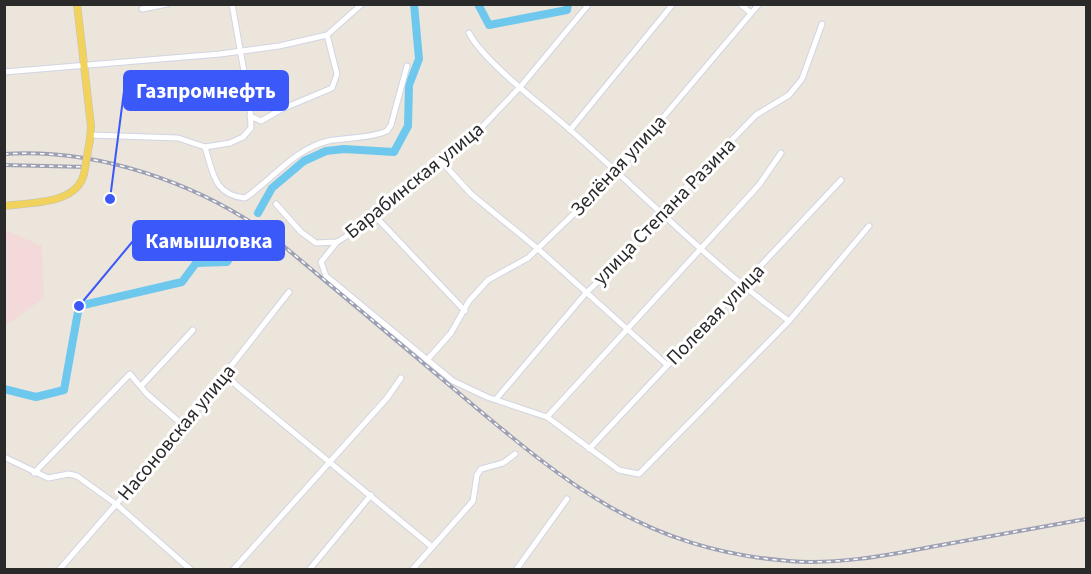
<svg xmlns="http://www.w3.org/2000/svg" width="1091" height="574" viewBox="0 0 1091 574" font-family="'Source Sans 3',sans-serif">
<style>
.medical{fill:#f3d9d9}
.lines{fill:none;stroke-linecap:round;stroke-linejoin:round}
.river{stroke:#6ec8ee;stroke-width:8}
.minor-casing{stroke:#d1d4e3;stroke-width:7}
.major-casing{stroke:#c3c3c3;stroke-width:8}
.minor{stroke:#fff;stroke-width:5}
.major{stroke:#f0d25c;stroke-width:7}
.rail-casing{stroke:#9ea1b4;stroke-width:4}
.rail{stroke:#fff;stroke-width:1.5;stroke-dasharray:4.5;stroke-linecap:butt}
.major-bridge-casing{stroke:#c3c3c3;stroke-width:8;stroke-linecap:butt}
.major-bridge{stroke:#f0d25c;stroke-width:7}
.labels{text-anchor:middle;stroke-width:6;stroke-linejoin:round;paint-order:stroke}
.street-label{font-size:20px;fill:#2a2a2a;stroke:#fff}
.leader{fill:none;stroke:#3b59f9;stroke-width:2}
.callout-dot{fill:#3b59f9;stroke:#fff;stroke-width:2}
.callout{fill:#3b59f9;stroke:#3b59f9;stroke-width:2}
.callout-label{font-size:21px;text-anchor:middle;font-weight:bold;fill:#fff}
</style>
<rect width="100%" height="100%" fill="#ece5dc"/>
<polygon class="medical" points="5,230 42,246 44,298 5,326"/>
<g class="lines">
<g class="river">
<polyline points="478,4 489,25 567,10 568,4"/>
<polyline points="258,213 272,188 304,161 326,151 344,149 394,152 408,126 409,85 419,59 414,4"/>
<polyline points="4,389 36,397 64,390 79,306 182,282 196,263 227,262 247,231"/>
</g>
<g class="minor-casing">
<g id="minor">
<polyline points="740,4 751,13"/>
<polyline points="142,9 167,4"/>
<path d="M 469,33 C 485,63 541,104 568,128 C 641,192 710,263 789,321"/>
<polyline points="4,72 220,54 279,46 327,35 362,4"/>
<polyline points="250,116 261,121 282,109 332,88 337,74 327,35"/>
<polyline points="570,130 673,4"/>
<polyline points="90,135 178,138 205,147 230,143 243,137 251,128 250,105 232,4"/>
<path d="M 205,147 C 213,173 214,195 245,198 C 273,179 293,150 328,141 C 347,137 369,139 387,131 L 391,125 L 407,66"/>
<polyline points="442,162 471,194 537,248 666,364"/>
<polyline points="276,204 301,232 316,243 337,242 366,224 466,144 521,86 589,4"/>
<polyline points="375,216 465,311"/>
<polyline points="337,242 321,262 326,276 453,381 487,397 547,417 619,470 639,474 789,321 869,226"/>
<polyline points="427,360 451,333 469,301 488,280 528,258 616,173 759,4"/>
<polyline points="227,374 236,385 431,546"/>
<polyline points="141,386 193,330"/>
<polyline points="497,398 586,293 621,260 662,212 756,115 789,95 802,79 822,24"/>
<polyline points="547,417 759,185 781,153"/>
<polyline points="589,449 841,180"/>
<polyline points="4,457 48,478 69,474 77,476 116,504 191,570"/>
<polyline points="34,473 130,374 147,394 184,426"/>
<polyline points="59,570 184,426 289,292"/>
<polyline points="233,570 387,398 401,378"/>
<polyline points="309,570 371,495"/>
<polyline points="412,570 473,501 477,475 481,469 503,463 515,454"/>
<polyline points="516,570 567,499"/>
</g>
</g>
<g class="major-casing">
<g id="major">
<polyline points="77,4 91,126 90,139"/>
<path d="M 4,206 C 31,202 76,205 84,174"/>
</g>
</g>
<use href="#minor" class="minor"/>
<use href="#major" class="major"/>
<g class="rail-casing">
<g id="rail">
<path d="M 4,154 C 98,148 199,183 274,238 C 332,286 390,335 448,384 C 559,477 637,549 789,561 C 839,565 888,555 936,546 C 986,537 1036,528 1086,519"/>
<polyline points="4,165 86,167"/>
</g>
</g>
<use href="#rail" class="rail"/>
<g class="major-bridge-casing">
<polyline id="major-bridge" points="84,174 90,139"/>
</g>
<use href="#major-bridge" class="major-bridge"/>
</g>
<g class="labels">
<g class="street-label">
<text transform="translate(618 165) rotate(-47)" y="7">Зелёная улица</text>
<text transform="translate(414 180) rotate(-39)" y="7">Барабинская улица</text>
<text transform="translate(664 211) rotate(-46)" y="7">улица Степана Разина</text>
<text transform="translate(715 314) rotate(-46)" y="7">Полевая улица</text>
<text transform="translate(176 432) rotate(-50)" y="7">Насоновская улица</text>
</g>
</g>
<path class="leader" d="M110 199L124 91M79 306L133 241"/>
<g class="callout-dot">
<circle cx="110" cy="199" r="6"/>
<circle cx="79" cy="306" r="6"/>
</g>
<g class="callout">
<rect x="124" y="71" width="164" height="39" rx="6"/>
<rect x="133" y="221" width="151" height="39" rx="6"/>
</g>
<g class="callout-label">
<text x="206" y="98">Газпромнефть</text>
<text x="209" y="248">Камышловка</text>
</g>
<rect width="1091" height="574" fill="none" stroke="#2a2a2a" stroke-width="12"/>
</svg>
